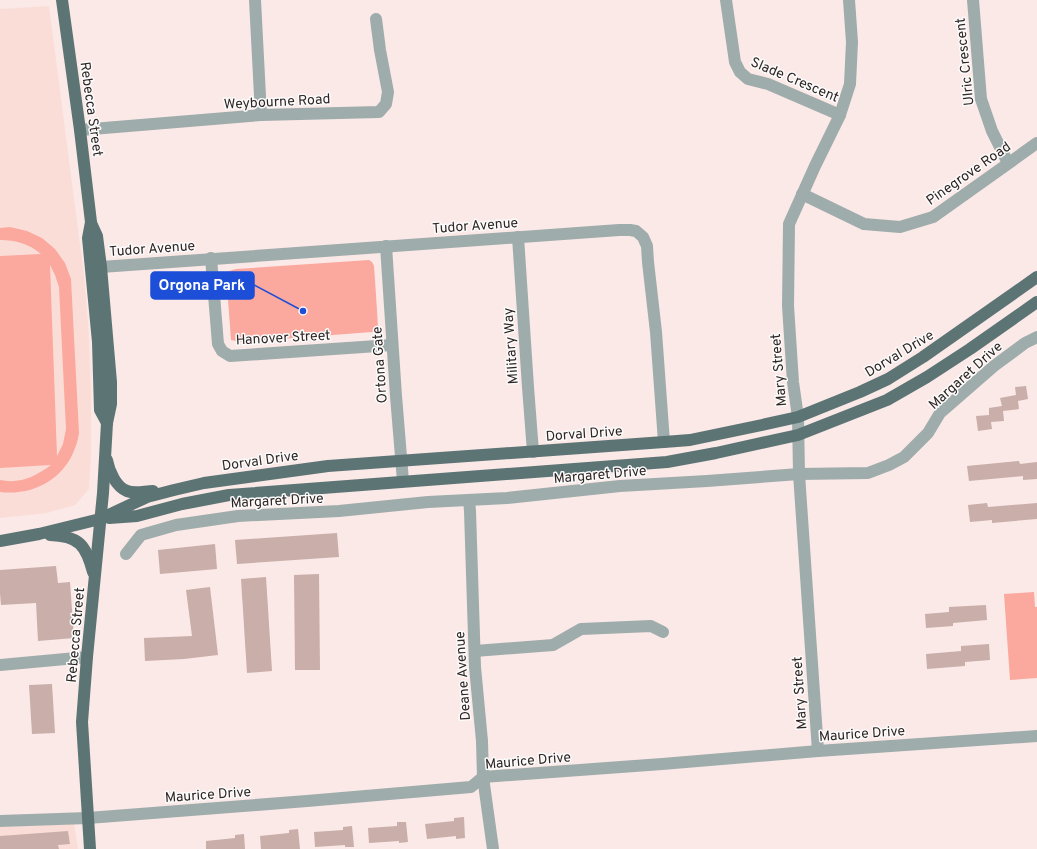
<svg xmlns="http://www.w3.org/2000/svg" width="1037" height="849" viewBox="0 0 1037 849" font-family="Overpass,sans-serif">
<style>
.built{fill:#fbddd8}
.green{fill:#fba89e;fill-rule:evenodd}
.building{fill:#c9aeaa}
.lines{fill:none;stroke-linecap:round;stroke-linejoin:round}
.minor{stroke:#9facac;stroke-width:12}
.major{stroke:#5d7475;stroke-width:12}
.labels{text-anchor:middle;stroke-width:3;stroke-linejoin:round;paint-order:stroke}
.street-label{font-size:14px;fill:#2f2523;stroke:#fbfbfb}
.leader{fill:none;stroke:#1d4ed8;stroke-width:1.5}
.callout-dot{fill:#1d4ed8;stroke:#fbfbfb;stroke-width:1.5}
.callout{fill:#1d4ed8;stroke:#1d4ed8;stroke-width:1.5}
.callout-label{font-size:15px;text-anchor:middle;font-weight:bold;fill:#fff}
</style>
<rect width="100%" height="100%" fill="#fbe9e7"/>
<g class="built">
<polygon points="49,6 85,283 89,338 91,388 91,453 89,489 75,505 47,513 0,518 0,9"/>
<polygon points="74,824 78,849 0,849 0,827"/>
</g>
<g class="green">
<path d="M 10,227 L 27,231 L 42,238 L 55,249 L 65,263 L 71,279 L 79,433 C 78,438 77,444 75,448 C 64,480 32,496 0,492 L 0,480 C 20,484 35,477 51,465 L 0,468 L 0,256 L 41,254 C 29,244 16,240 0,240 L 0,228 ZM 50,265 L 55,275 L 59,287 L 66,429 L 63,444 L 57,456 Z"/>
<polygon points="369,260 372,262 374,266 376,295 378,327 377,330 372,332 241,342 231,340 226,272 236,269"/>
<polygon points="1034,592 1035,607 1037,607 1037,678 1010,680 1004,594"/>
</g>
<g class="building">
<polygon points="1026,386 1028,399 1018,401 1019,409 1003,411 1004,421 991,422 992,429 978,431 976,416 989,415 989,408 1002,406 1000,398 1016,395 1015,387"/>
<polygon points="1019,461 1020,464 1037,462 1037,479 1023,480 1023,476 969,481 967,466"/>
<polygon points="987,503 988,507 1037,503 1037,519 992,523 992,520 970,522 968,505"/>
<polygon points="337,533 339,557 237,564 235,540"/>
<polygon points="215,544 217,569 160,574 158,550"/>
<polygon points="56,566 58,583 70,582 74,638 38,641 36,603 1,605 0,593 0,570"/>
<polygon points="319,574 320,670 295,670 294,575"/>
<polygon points="266,577 272,671 247,673 241,579"/>
<polygon points="210,587 218,655 184,659 145,661 144,638 192,636 186,590"/>
<polygon points="986,605 987,620 953,623 953,626 926,628 925,614 949,612 949,607"/>
<polygon points="989,644 990,660 965,662 965,666 927,669 926,654 961,651 961,646"/>
<polygon points="52,684 55,733 32,734 29,685"/>
<polygon points="464,817 465,838 456,839 456,836 427,839 425,824 454,821 454,818"/>
<polygon points="397,822 406,822 408,842 399,843 399,841 369,843 368,828 397,826"/>
<polygon points="352,826 354,847 345,847 345,845 315,847 314,832 343,830 343,827"/>
<polygon points="298,829 300,849 261,849 260,836 289,833 289,830"/>
<polygon points="68,831 70,844 58,845 59,849 0,849 0,836"/>
<polygon points="244,834 245,849 206,849 206,841 235,838 235,835"/>
</g>
<g class="lines">
<g class="minor">
<polyline points="255,0 261,115"/>
<polyline points="726,0 735,62 740,72 748,79 768,84 840,115"/>
<polyline points="973,0 981,99 992,131 1008,163"/>
<polyline points="80,130 261,115 379,112 386,104 388,92 380,50 376,19"/>
<polyline points="802,194 864,224 900,227 933,217 1037,143"/>
<polyline points="518,237 528,387 533,452"/>
<polyline points="386,246 396,396 403,481"/>
<polyline points="211,258 218,344 222,351 230,356 392,345"/>
<polyline points="101,267 619,230 630,230 636,231 643,237 647,246 648,262 656,332 664,442"/>
<polyline points="469,500 470,511 475,667 482,741 483,777 493,849"/>
<polyline points="126,554 141,535 176,525 238,516 339,511 428,502 507,498 620,486 707,481 799,474 868,473 889,465 904,457 928,433 940,413 994,366 1025,343 1037,337"/>
<polyline points="475,651 553,645 581,629 651,626 663,632"/>
<polyline points="0,665 87,657"/>
<polyline points="818,751 799,474 798,417 793,382 788,306 789,224 815,166 840,115 850,84 852,42 849,0"/>
<polyline points="0,821 88,818 307,801 471,787 483,777 662,764 818,751 1037,736"/>
</g>
<g class="major">
<polyline points="62,0 80,130 91,222 88,238 98,342 100,410 107,423"/>
<path d="M 107,460 C 109,471 116,487 127,491 C 135,494 145,491 153,491"/>
<polyline points="109,518 137,516 182,504 229,495 667,462 716,453 798,435 887,400 927,377 970,349 1037,302"/>
<path d="M 50,535 C 79,536 86,545 93,572"/>
<polyline points="0,541 39,534 100,519 147,497 174,490 204,483 328,466 664,442 690,440 762,425 798,417 860,392 888,379 923,357 1037,277"/>
<polyline points="90,849 82,722 87,657 103,493 107,423 111,404 111,382 101,267 97,236 91,223"/>
</g>
</g>
<g class="labels">
<g class="street-label">
<text transform="translate(964 62) rotate(-96)" y="5">Ulric Crescent</text>
<text transform="translate(795 79) rotate(23)" y="5">Slade Crescent</text>
<text transform="translate(277 101) rotate(-3)" y="5">Weybourne Road</text>
<text transform="translate(92 109) rotate(82)" y="5">Rebecca Street</text>
<text transform="translate(968 173) rotate(-35)" y="5">Pinegrove Road</text>
<text transform="translate(475 225) rotate(-4)" y="5">Tudor Avenue</text>
<text transform="translate(152 248) rotate(-4)" y="5">Tudor Avenue</text>
<text transform="translate(283 337) rotate(-3)" y="5">Hanover Street</text>
<text transform="translate(510 346) rotate(-94)" y="5">Military Way</text>
<text transform="translate(899 353) rotate(-31)" y="5">Dorval Drive</text>
<text transform="translate(379 365) rotate(-94)" y="5">Ortona Gate</text>
<text transform="translate(778 370) rotate(-95)" y="5">Mary Street</text>
<text transform="translate(965 375) rotate(-42)" y="5">Margaret Drive</text>
<text transform="translate(584 433) rotate(-4)" y="5">Dorval Drive</text>
<text transform="translate(260 460) rotate(-8)" y="5">Dorval Drive</text>
<text transform="translate(600 474) rotate(-5)" y="5">Margaret Drive</text>
<text transform="translate(277 500) rotate(-3)" y="5">Margaret Drive</text>
<text transform="translate(75 635) rotate(-85)" y="5">Rebecca Street</text>
<text transform="translate(462 676) rotate(-94)" y="5">Deane Avenue</text>
<text transform="translate(799 693) rotate(-94)" y="5">Mary Street</text>
<text transform="translate(862 733) rotate(-4)" y="5">Maurice Drive</text>
<text transform="translate(528 760) rotate(-5)" y="5">Maurice Drive</text>
<text transform="translate(208 794) rotate(-4)" y="5">Maurice Drive</text>
</g>
</g>
<path class="leader" d="M303 311L254 285"/>
<circle class="callout-dot" cx="303" cy="311" r="4"/>
<rect class="callout" x="151" y="272" width="103" height="27" rx="4"/>
<g class="callout-label">
<text x="202" y="290">Orgona Park</text>
</g>
</svg>
